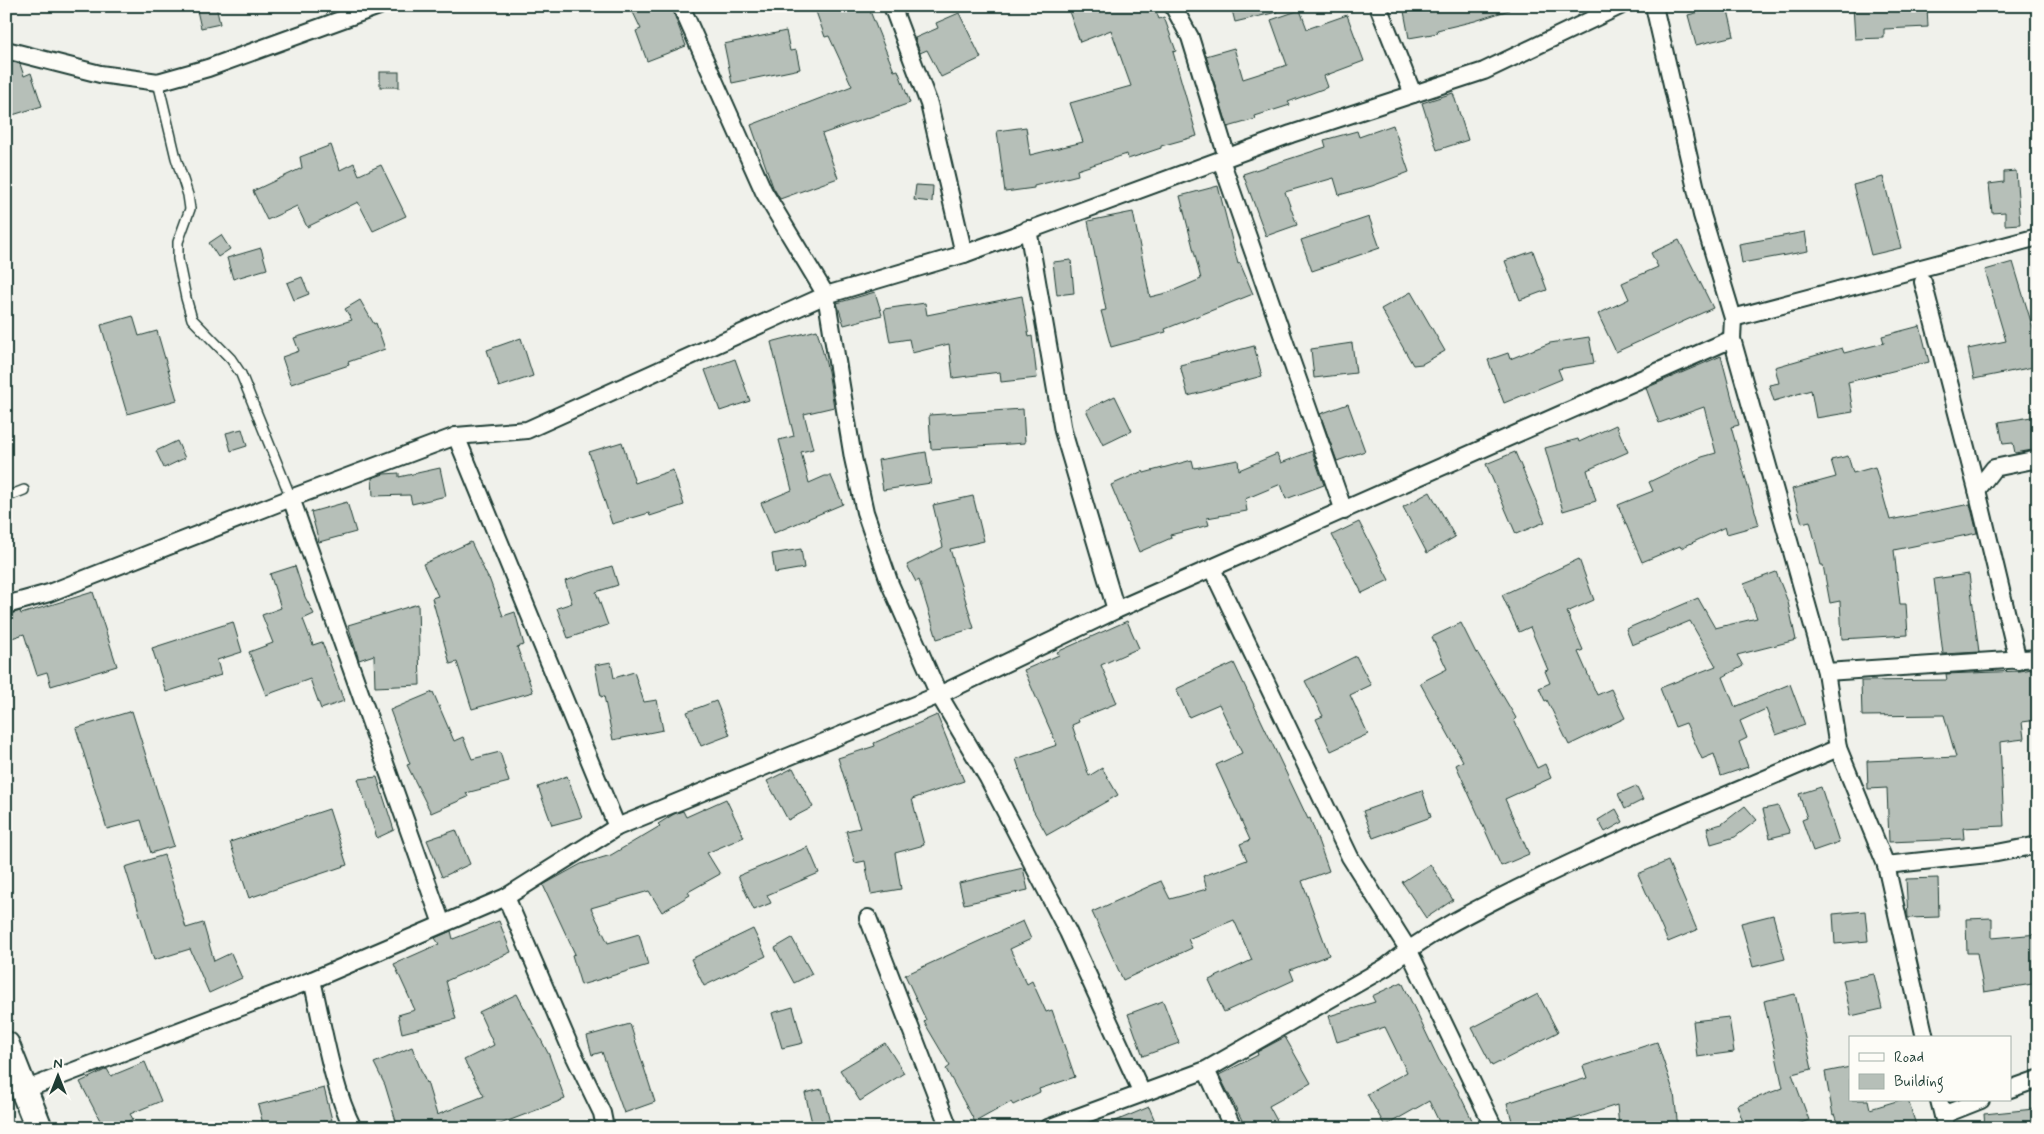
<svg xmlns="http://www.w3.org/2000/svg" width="2044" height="1134" viewBox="0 0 2044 1134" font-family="Mynerve,sans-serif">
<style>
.building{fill:#b6bfb8;stroke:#1f3d34}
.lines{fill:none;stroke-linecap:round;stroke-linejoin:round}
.service-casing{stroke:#1f3d34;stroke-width:12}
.minor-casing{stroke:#1f3d34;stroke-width:20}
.primary-casing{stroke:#1f3d34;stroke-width:30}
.service{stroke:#fdfcf7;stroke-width:9}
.minor{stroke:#fdfcf7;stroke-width:16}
.primary{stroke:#fdfcf7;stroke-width:26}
</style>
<rect width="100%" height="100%" fill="#f0f1eb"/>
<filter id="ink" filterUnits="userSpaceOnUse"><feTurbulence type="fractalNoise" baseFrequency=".02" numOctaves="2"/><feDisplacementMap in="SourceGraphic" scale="10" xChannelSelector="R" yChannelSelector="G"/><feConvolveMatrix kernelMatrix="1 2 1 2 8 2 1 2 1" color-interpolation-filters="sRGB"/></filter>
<g filter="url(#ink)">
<g class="building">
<polygon points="196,6 216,6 220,24 201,28"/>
<polygon points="630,6 671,6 686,46 647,61 636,31 641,29"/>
<polygon points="814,6 868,6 894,71 898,70 910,103 822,134 838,178 780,199 773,187 751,125 852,86 829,36 825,37"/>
<polygon points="1067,6 1154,6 1159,19 1164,17 1176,51 1173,52 1197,136 1161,146 1161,148 1128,159 1127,154 1077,170 1078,175 1034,186 1034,188 1005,192 997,131 1026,127 1030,155 1083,142 1070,103 1131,86 1111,30 1080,42"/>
<polygon points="1231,6 1276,6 1277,12 1235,22"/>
<polygon points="1403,6 1508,6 1509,10 1475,21 1437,30 1438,33 1409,38"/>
<polygon points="1723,6 1727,6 1734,36 1696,45 1688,15"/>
<polygon points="1853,6 1927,6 1928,27 1884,29 1884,38 1855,39"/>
<polygon points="1300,10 1307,29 1347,15 1364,61 1324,76 1328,87 1288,102 1290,105 1255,116 1256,119 1228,127 1206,56 1234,48 1243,79 1287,65 1271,20"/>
<polygon points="959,13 981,58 941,77 927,50 920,53 915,38 938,28 936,23"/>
<polygon points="786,31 790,51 796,50 800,69 732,83 724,44"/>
<polygon points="10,61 20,64 24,76 31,73 42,106 6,117 6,63"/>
<rect x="380" y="72" width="19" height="15"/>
<polygon points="1453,93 1468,140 1437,150 1422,103"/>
<polygon points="1393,125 1409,172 1372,186 1339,195 1334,178 1285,192 1297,225 1266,236 1243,174 1326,147 1324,140 1357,131 1359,137"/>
<polygon points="331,145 340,170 354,163 359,175 381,165 406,216 373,231 358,202 307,227 297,206 267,220 253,191 302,168 300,157"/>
<polygon points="2016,171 2020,224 2005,225 2005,212 1992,213 1989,184 2004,182 2004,172"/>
<polygon points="1883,177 1901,248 1871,255 1853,185"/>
<polygon points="916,185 933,186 932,202 914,200"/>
<polygon points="1218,186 1238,264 1240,263 1253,294 1165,329 1166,332 1111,347 1101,311 1106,310 1088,221 1133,212 1150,297 1170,292 1201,279 1180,196"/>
<polygon points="1369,217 1380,248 1312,271 1301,240"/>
<polygon points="1805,232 1808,251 1742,263 1739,244"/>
<polygon points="221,235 230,249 218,257 209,243"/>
<polygon points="1679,240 1713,308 1616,352 1598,314 1629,299 1622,283 1658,267 1651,253"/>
<polygon points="261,248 267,269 233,279 227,258"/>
<polygon points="1533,251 1547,290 1520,300 1505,261"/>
<polygon points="1071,260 1074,293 1057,295 1053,262"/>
<polygon points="2013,262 2035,335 2038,334 2038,366 1974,379 1968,349 2006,341 1985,270"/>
<polygon points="302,277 309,294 294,300 287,283"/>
<polygon points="875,292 882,315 844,325 837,303"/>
<polygon points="1411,292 1445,351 1422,364 1413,365 1381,309"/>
<polygon points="1022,296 1029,337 1032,336 1037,378 1001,382 1000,372 953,378 949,344 912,353 909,339 890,342 884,309 925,303 927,315"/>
<polygon points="360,300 374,324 376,323 385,349 348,362 349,365 291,384 282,357 299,351 294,338 352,320 345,309"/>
<polygon points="133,316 139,336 157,331 177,400 127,414 101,325"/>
<polygon points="1920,326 1929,362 1848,382 1853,412 1816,418 1811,390 1774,401 1769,385 1779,383 1775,367 1842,348 1844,353 1884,343 1882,336"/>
<polygon points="817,330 828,371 834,407 804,414 813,449 801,452 809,483 825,476 831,476 843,504 774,533 761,503 792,490 779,440 794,436 771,342"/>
<polygon points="1589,337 1594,363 1558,369 1562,379 1504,403 1488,360 1508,353 1510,359 1550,343"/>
<polygon points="521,338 533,376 499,387 487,350"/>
<polygon points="1352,343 1356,373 1314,378 1311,349"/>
<polygon points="1254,346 1262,376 1188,396 1180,365"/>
<polygon points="1721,356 1739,425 1731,427 1759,525 1727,534 1725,527 1681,548 1680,546 1642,562 1618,505 1653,491 1649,482 1702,457 1716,453 1704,407 1659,423 1646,388"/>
<polygon points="735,359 750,401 720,411 705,370"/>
<polygon points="1115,396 1132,431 1103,445 1086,410"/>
<polygon points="1348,404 1365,451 1337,461 1320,414"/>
<polygon points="1023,409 1025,443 931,449 929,415"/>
<polygon points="2038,416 2038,449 2015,453 2013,443 2003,444 1999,422"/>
<polygon points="1616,425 1628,452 1587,470 1596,501 1563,511 1545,448 1578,439 1579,442"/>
<polygon points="242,429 247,446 231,451 226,433"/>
<polygon points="177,441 185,458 164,468 156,451"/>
<polygon points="622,442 635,483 673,470 684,505 650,516 649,513 612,524 589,452"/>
<polygon points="1312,451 1324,485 1286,499 1281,484 1245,499 1247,511 1207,518 1209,525 1170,535 1171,538 1139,552 1111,485 1143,471 1144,473 1192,460 1194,468 1238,460 1239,470 1277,454 1281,463"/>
<polygon points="926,452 931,483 883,490 878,460"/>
<polygon points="1515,452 1545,522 1516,534 1486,464"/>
<polygon points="1848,456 1853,473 1875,467 1890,520 1970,504 1977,533 1894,550 1900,604 1906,604 1908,635 1842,639 1840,601 1830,603 1823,565 1821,565 1810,521 1802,523 1792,489 1836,477 1831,460"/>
<polygon points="440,468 446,496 412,504 410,495 373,496 372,478 384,474 399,473 399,477"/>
<polygon points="1430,492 1455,537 1427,553 1403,507"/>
<polygon points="973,496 984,541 950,549 974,628 937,639 919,580 916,582 907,565 943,547 933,505"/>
<polygon points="347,502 356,532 319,542 311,512"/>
<polygon points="1359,522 1389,580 1362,593 1332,535"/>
<polygon points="471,542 488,578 489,578 503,616 515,612 524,645 517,647 533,692 472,709 457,662 450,664 432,598 438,596 423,564"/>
<polygon points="801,549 804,568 775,573 772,554"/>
<polygon points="1579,559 1594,600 1567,612 1583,650 1578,652 1597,695 1611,689 1625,718 1569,745 1547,700 1545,701 1539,688 1550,683 1545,671 1548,670 1530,627 1519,632 1502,595"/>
<polygon points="295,566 305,597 314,614 303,619 313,645 322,642 344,701 321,709 310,679 266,695 249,652 273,643 262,615 281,608 270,574"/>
<polygon points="612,566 618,585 596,592 608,625 568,638 557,608 572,603 565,581"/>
<polygon points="1776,572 1788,602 1796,640 1737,655 1743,666 1723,677 1735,707 1790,684 1805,725 1776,735 1766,709 1740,721 1747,738 1739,742 1748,767 1721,776 1714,754 1702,759 1686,723 1675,727 1660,688 1716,666 1690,621 1632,645 1626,629 1698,598 1715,628 1757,618 1744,584"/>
<polygon points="1969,574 1979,652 1943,654 1934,579"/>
<polygon points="93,592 117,666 51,686 47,672 37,675 24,634 6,640 6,615 20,611 21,614"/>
<polygon points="418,604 420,685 375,687 374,655 359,660 348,625"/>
<polygon points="1127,621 1139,648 1101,665 1117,703 1078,719 1079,722 1072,725 1089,776 1102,768 1118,795 1047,835 1033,810 1016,759 1057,745 1024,670 1059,655 1057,652"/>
<polygon points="233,622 242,652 217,660 221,675 166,692 152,648"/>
<polygon points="1461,623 1476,653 1477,652 1516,718 1514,720 1537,768 1545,764 1551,778 1505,799 1529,854 1501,866 1456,765 1463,761 1420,683 1447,669 1432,637"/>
<polygon points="1356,656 1371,685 1350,695 1368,734 1331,751 1316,719 1323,716 1305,681"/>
<polygon points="611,662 614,678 634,672 644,702 657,700 663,730 613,740 604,696 601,697 595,665"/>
<polygon points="1234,663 1308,819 1310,818 1329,871 1302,881 1329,955 1290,970 1294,980 1224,1012 1209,980 1252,960 1234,920 1188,939 1192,948 1123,980 1092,912 1161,881 1170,899 1207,889 1203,876 1247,860 1240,844 1250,840 1216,765 1242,753 1219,704 1189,717 1176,689"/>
<polygon points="2038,668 2038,720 2022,722 2024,739 2000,742 2004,826 1963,828 1964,839 1889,842 1887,788 1868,789 1867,761 1956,757 1944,715 1862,716 1861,681 1947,680 1946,674 2020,671"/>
<polygon points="433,692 454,741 463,737 472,759 500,752 509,782 466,793 468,797 431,813 407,765 410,764 390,710"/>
<polygon points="716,701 730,735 701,746 687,712"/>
<polygon points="132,711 174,846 151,853 141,820 107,829 76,728"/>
<polygon points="937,715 964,781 912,799 924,845 895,853 901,889 871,894 865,861 855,863 846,831 860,828 838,758 875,746 874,743"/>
<polygon points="793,768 813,807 788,820 767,781"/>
<polygon points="567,776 582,817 552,825 538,787"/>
<polygon points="377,777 394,830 377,838 358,779"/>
<polygon points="1636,786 1643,800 1625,809 1618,794"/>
<polygon points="1821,787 1839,842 1813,851 1802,820 1807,818 1799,794"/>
<polygon points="1422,790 1431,817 1373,838 1363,811"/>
<polygon points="726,799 744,837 707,853 720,874 688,892 690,895 662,912 649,891 591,908 608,943 639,934 648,965 581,985 572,955 575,954 543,885 581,864 611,855 660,826 658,824 674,814 683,811 686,817"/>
<polygon points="1745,806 1757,820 1735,837 1711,844 1707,828 1722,824"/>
<polygon points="1778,806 1790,833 1770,838 1763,809"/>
<polygon points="329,809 347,865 249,898 230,842"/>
<polygon points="1616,809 1623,822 1605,832 1598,820"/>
<polygon points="456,830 470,864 442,877 427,840"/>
<polygon points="808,847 819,873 767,895 771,903 754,910 738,876"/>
<polygon points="164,855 186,928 203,923 214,961 231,953 242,978 209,993 190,949 154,960 125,867"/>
<polygon points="1668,861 1697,930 1668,942 1638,874"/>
<polygon points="1430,864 1453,900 1426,918 1402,882"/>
<polygon points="1023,868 1028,890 964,904 959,883"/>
<polygon points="1938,878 1939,917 1908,918 1906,879"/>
<polygon points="1865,911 1868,941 1835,944 1833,914"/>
<polygon points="1773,915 1785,959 1753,967 1741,923"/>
<polygon points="1992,918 1992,938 2038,934 2038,983 1984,992 1977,953 1967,953 1966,919"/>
<polygon points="499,921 511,952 446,981 456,1019 402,1033 398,1015 415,1010 394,964 439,944 435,938 451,931 453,939"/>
<polygon points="1023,921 1031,939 1010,949 1027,984 1032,981 1046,1012 1052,1010 1075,1077 1039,1089 1040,1092 1013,1105 1011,1102 975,1122 946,1069 950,1066 924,1022 926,1020 905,975"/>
<polygon points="753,929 766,956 704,986 691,959"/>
<polygon points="792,938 812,974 794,983 775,948"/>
<polygon points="1874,974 1882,1009 1851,1016 1843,980"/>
<polygon points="1402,982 1439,1060 1457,1089 1473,1122 1462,1128 1442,1128 1429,1101 1385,1126 1367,1094 1407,1072 1385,1027 1337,1042 1329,1016 1375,1002 1372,996"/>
<polygon points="517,994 549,1055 565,1099 490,1128 398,1128 385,1085 374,1063 412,1047 426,1083 427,1082 437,1115 484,1096 464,1060 494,1045 479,1012"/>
<polygon points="1538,994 1558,1032 1492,1066 1472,1028"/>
<polygon points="1795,994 1812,1069 1792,1074 1809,1120 1788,1128 1745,1128 1737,1105 1783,1088 1764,1001"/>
<polygon points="1163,1001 1179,1043 1143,1056 1128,1014"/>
<polygon points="793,1007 803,1043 782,1048 772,1013"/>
<polygon points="1729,1017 1734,1052 1697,1057 1693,1021"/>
<polygon points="630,1024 655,1102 624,1113 602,1052 592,1055 587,1036"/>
<polygon points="1285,1037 1311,1083 1269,1106 1281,1128 1246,1128 1219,1075 1258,1055 1257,1052"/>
<polygon points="1657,1042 1674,1093 1678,1128 1619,1128 1617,1105 1546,1128 1514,1128 1507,1103 1587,1078 1583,1066"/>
<polygon points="885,1043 904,1073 860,1101 840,1070"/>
<polygon points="145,1062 161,1101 130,1114 133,1119 115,1128 104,1128 80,1082 107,1069 111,1076"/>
<polygon points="1850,1067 1850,1100 1868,1100 1870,1109 1900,1100 1908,1100 1917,1128 1840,1128 1835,1114 1833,1115 1825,1072"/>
<polygon points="324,1088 332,1120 299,1128 264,1128 258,1105"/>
<polygon points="822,1089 830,1123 813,1127 805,1093"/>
<polygon points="1149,1107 1158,1128 1099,1128"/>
<polygon points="2034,1109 2036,1128 1985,1128 1984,1114"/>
</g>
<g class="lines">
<g class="service-casing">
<g id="service">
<polyline points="158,82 176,158 188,195 190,209 178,242 178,259 186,298 192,319 231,359 241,374 291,498"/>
<polyline points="6,497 24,490"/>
</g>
</g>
<g class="minor-casing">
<g id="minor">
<polyline points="681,6 764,192 826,295 853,458 865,512 890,584 939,695 988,778 1068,932 1142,1093"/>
<polyline points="892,6 929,104 964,254"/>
<polyline points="1173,6 1190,37 1227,157"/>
<polyline points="1378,6 1413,94"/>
<polyline points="1654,6 1702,215 1733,318 1732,339 1826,672 1838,748 1886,865 1925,1038"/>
<polyline points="6,50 100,74 158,82 208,68 379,6"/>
<polyline points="1221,160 1344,511"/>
<polyline points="1028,229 1063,431 1116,610"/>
<polyline points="1923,282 1977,490 2018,661"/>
<polyline points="1733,318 2038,237"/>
<polyline points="456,436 617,827"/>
<polyline points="1977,490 1994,468 2038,459"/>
<polyline points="291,498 442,924"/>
<polyline points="1212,569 1350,857 1408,949 1494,1128"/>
<polyline points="6,605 49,593 291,498 456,436 527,430 826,295 964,254 1291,134 1484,71 1620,6"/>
<polyline points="1826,672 2038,658"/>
<polyline points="1886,865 1997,853 2038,845"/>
<polyline points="506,897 571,1049 602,1113 605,1128"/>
<polyline points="868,918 949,1128"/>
<path d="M 312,980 C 323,1026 332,1087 353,1128"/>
<polyline points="1206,1070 1233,1128"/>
<polyline points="2010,1089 2038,1079"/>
<polyline points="24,1090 312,980 506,897 617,827 939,695 1116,610 1732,339"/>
<polyline points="1939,1100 1946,1128"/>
<polyline points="1943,1115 1981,1100"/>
<path d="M 1048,1128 L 1206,1070 L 1386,967 C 1426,934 1473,911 1519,888 C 1623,836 1732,794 1838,748"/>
</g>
</g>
<g class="primary-casing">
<polyline id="primary" points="6,1045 39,1128"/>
</g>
<use href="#service" class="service"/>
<use href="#minor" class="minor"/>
<use href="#primary" class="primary"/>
</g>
</g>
<rect width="2044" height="1134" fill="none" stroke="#fdfcf7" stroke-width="25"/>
<rect x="12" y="12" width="2019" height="1109" fill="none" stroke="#1f3d34" stroke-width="2" filter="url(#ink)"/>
<rect x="1849" y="1036" width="162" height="65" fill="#fdfcf7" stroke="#a4b0a9"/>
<rect x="1859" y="1053" width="25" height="8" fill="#fdfcf7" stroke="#a4b0a9"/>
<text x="1894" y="1062" font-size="15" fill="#1f3d34">Road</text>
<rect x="1859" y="1074" width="25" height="15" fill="#b6bfb8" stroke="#a4b0a9"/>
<text x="1894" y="1086" font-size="15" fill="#1f3d34">Building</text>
<g transform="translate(58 1076)" stroke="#fdfcf7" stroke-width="4" paint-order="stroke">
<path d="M0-4L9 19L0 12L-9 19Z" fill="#1f3d34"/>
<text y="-8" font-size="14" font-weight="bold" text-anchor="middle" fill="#1f3d34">N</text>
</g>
</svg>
